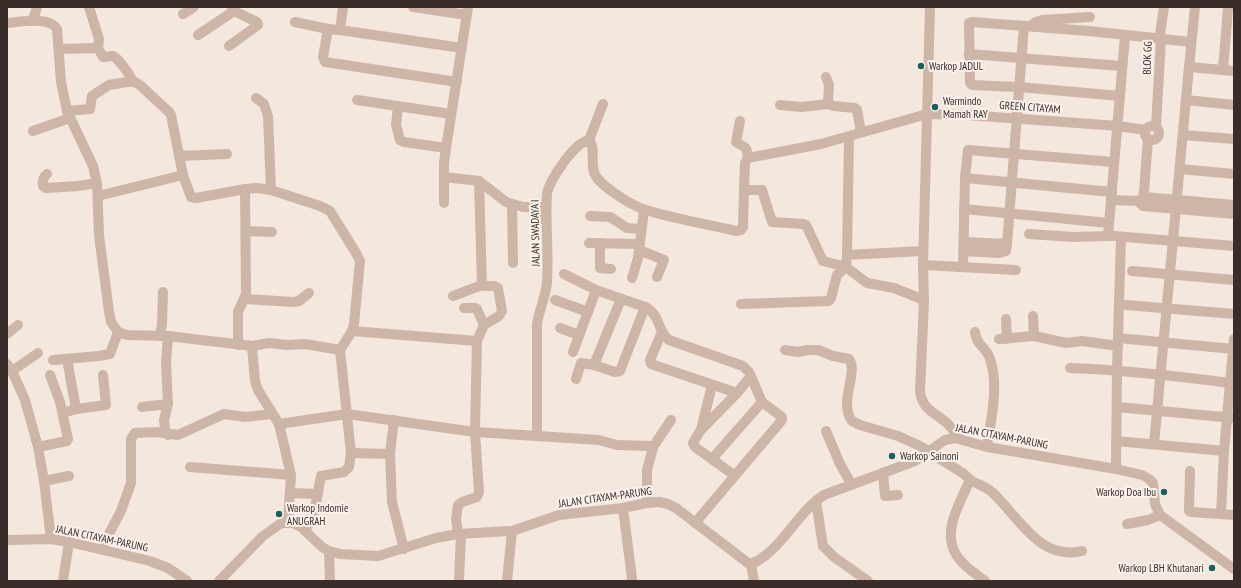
<svg xmlns="http://www.w3.org/2000/svg" width="1241" height="588" viewBox="0 0 1241 588" font-family="'PT Sans Narrow',sans-serif">
<style>
.lines{fill:none;stroke-linecap:round;stroke-linejoin:round}
.minor{stroke:#cdb5a8;stroke-width:10}
.poi-dot{fill:#1b5f5b;stroke:#fbf2eb;stroke-width:1.5}
.labels{text-anchor:middle;stroke-width:4;stroke-linejoin:round;paint-order:stroke}
.street-label{font-size:11px;fill:#3a2c29;stroke:#fbf2eb}
.poi-label{font-size:11px;fill:#3a2c29;stroke:#fbf2eb;text-anchor:start}
</style>
<rect width="100%" height="100%" fill="#f4e7de"/>
<g class="lines">
<g class="minor">
<polyline points="89,7 99,39 98,48"/>
<polyline points="343,7 340,30 462,48"/>
<polyline points="413,7 467,15"/>
<path d="M 930,7 L 923,265 L 924,300 L 920,391 C 922,410 936,413 948,424 C 952,429 956,434 960,439"/>
<polyline points="183,14 194,7"/>
<polyline points="33,20 37,7"/>
<polyline points="295,22 328,29"/>
<path d="M 7,23 C 20,22 50,16 57,29 L 61,82 L 67,111 L 93,166 L 97,183 L 99,235 L 109,312 L 111,322 L 118,332 L 127,335 L 168,336 L 252,346 L 269,343 L 287,345 L 305,344 L 340,350"/>
<polyline points="1031,26 1036,22 1042,20 1090,17"/>
<polyline points="340,30 328,29 323,57 325,62 457,82"/>
<polyline points="198,35 234,11"/>
<polyline points="1125,36 1108,236 1114,236 1234,246"/>
<polyline points="229,46 258,25 257,22 234,11 232,7"/>
<path d="M 59,49 L 98,48 L 103,57 C 106,57 110,56 113,56 C 118,58 131,76 133,82"/>
<polyline points="969,54 1122,66"/>
<polyline points="1189,67 1195,7"/>
<polyline points="1223,70 1228,8"/>
<polyline points="826,77 829,85 828,104"/>
<polyline points="1120,96 1019,87 972,85 970,83 969,23 972,22 1089,31 1191,42"/>
<polyline points="256,98 264,104 268,116 271,190"/>
<polyline points="357,100 451,114"/>
<polyline points="1186,100 1234,105"/>
<polyline points="780,105 802,107 828,104 834,106 855,108 857,110 861,132"/>
<polyline points="398,107 396,125 400,140 404,142 446,148"/>
<polyline points="67,111 90,109 92,96 109,85 127,82 135,82 141,86 169,112 171,115 183,175 191,197 196,198 245,189 257,188 271,190 320,206 330,211 356,253 360,261 354,324 352,331 340,350 351,453 349,467 344,472 321,476 313,518 305,530"/>
<path d="M 740,121 L 736,142 C 746,149 746,144 748,158"/>
<circle cx="1152" cy="133" r="7"/>
<polyline points="1156,126 1161,39 1160,34 1164,7"/>
<polyline points="33,131 70,118"/>
<polyline points="1183,135 1234,139"/>
<polyline points="589,140 603,104"/>
<polyline points="179,156 227,154"/>
<polyline points="1180,169 1234,174"/>
<path d="M 47,174 C 43,177 42,181 43,186 L 46,188 L 78,186 L 97,183"/>
<polyline points="444,177 479,181 506,202 523,207 540,207 541,210 542,219"/>
<polyline points="965,178 1112,192"/>
<polyline points="98,196 183,175"/>
<polyline points="1111,200 1138,201 1144,197 1234,205"/>
<polyline points="1138,201 1143,206 1234,214"/>
<polyline points="444,203 444,163 446,148 468,7"/>
<polyline points="512,204 513,263"/>
<polyline points="1143,204 1148,139"/>
<polyline points="964,209 1109,223"/>
<polyline points="590,216 610,217 627,228 641,229"/>
<polyline points="246,231 272,232"/>
<polyline points="1029,234 1073,237 1108,236"/>
<polyline points="964,242 1007,244 1024,26"/>
<polyline points="589,243 639,244"/>
<polyline points="600,243 600,268 611,269"/>
<polyline points="639,250 664,260 657,277"/>
<polyline points="923,251 847,255 846,267 867,283 894,288 924,300"/>
<polyline points="963,251 999,253 1006,251 1007,244"/>
<polyline points="847,255 849,137"/>
<polyline points="923,265 1016,270"/>
<polyline points="963,266 965,178 968,150 1114,162"/>
<polyline points="846,267 823,261 806,225 804,224 772,222 762,190 744,190 745,163 748,158 821,144 927,114 967,115 1118,126 1145,130"/>
<polyline points="1132,271 1234,280"/>
<path d="M 564,274 L 596,290 L 645,307 C 662,316 656,330 669,340 L 743,366 L 749,372 L 762,402 L 782,417 L 782,420 L 695,523"/>
<polyline points="632,278 638,258 644,210"/>
<polyline points="453,296 482,285"/>
<polyline points="245,299 293,302 299,301 309,293"/>
<polyline points="555,300 588,312"/>
<polyline points="741,304 829,301 831,298 837,275 846,267"/>
<polyline points="1126,305 1234,314"/>
<polyline points="464,308 475,308 477,309 484,325"/>
<polyline points="1033,316 1034,336"/>
<polyline points="1006,319 1007,339"/>
<polyline points="560,328 579,335"/>
<polyline points="352,331 477,341"/>
<polyline points="662,332 650,360 651,364 737,393"/>
<path d="M 975,332 C 976,344 984,346 989,356 C 1000,383 991,419 987,447"/>
<polyline points="7,334 18,325"/>
<polyline points="160,336 162,324 163,292"/>
<polyline points="168,336 166,363 168,404 164,420 165,429 168,435"/>
<polyline points="1118,338 1233,349"/>
<polyline points="999,339 1034,336 1066,343 1082,341 1118,346"/>
<polyline points="238,345 238,312 246,294 245,189"/>
<polyline points="252,346 255,381 258,390 279,424 291,475 288,522"/>
<path d="M 785,350 L 798,352 L 807,350 L 818,350 L 833,356 L 849,359 C 859,372 838,403 852,421 L 860,425 L 898,436 L 920,446 L 964,474 L 970,480 C 960,503 941,532 957,556 C 964,567 976,574 985,581"/>
<polyline points="573,352 596,290"/>
<polyline points="67,359 76,409"/>
<polyline points="53,360 99,356 110,354 118,332"/>
<polyline points="7,364 12,371 25,400 38,447 44,481 51,539"/>
<polyline points="594,365 615,372 620,371 645,307"/>
<path d="M 1070,368 C 1124,370 1177,376 1230,383"/>
<polyline points="12,371 38,353"/>
<polyline points="576,379 581,363 594,365 621,299"/>
<polyline points="142,407 168,404"/>
<polyline points="1117,407 1234,418"/>
<polyline points="63,413 76,409 106,405 103,375"/>
<polyline points="394,420 390,454 392,502 404,549"/>
<polyline points="279,424 347,414 475,432 599,440 617,445 650,446 653,448 647,470 647,503"/>
<polyline points="701,430 712,385"/>
<polyline points="826,431 840,464 852,485"/>
<path d="M 537,436 L 537,324 C 539,310 546,296 547,282 C 549,252 545,223 547,193 C 551,178 574,143 589,140 C 597,149 588,166 597,178 C 606,189 632,206 646,210 C 675,219 706,224 736,231 L 741,230 L 743,227 L 744,190"/>
<polyline points="1116,441 1224,451"/>
<polyline points="1154,444 1189,67 1234,71"/>
<polyline points="38,447 67,441 68,439 60,402 50,375"/>
<polyline points="653,447 671,420"/>
<polyline points="351,453 390,454"/>
<polyline points="712,459 762,402"/>
<polyline points="190,467 291,475"/>
<polyline points="1116,469 1117,370 1121,237"/>
<polyline points="1190,471 1189,511 1191,512 1234,515"/>
<polyline points="883,473 885,496 898,495"/>
<polyline points="734,475 695,447 693,443 700,431 737,393 751,376"/>
<path d="M 970,480 C 977,484 986,487 992,492 C 1019,517 1039,561 1082,551"/>
<polyline points="44,481 69,476"/>
<polyline points="290,493 318,494"/>
<polyline points="816,501 823,546 834,557 868,581"/>
<polyline points="623,508 632,578 632,581"/>
<polyline points="1221,514 1224,451 1234,339"/>
<polyline points="1127,524 1148,520 1160,515"/>
<polyline points="458,534 456,519 458,505 462,502 477,497 479,492 475,432 477,341 484,325 499,316 502,311 498,288 494,286 483,286 482,285 479,181"/>
<polyline points="7,540 51,539 69,542 150,561 168,568 187,581"/>
<polyline points="101,549 121,511 131,483 131,439 135,433 157,432 178,435 224,414 245,417 272,414"/>
<polyline points="329,551 330,581"/>
<polyline points="751,564 754,581"/>
<polyline points="63,581 69,542"/>
<path d="M 219,581 L 263,536 L 280,524 L 288,522 L 295,524 L 301,527 L 322,547 L 329,551 L 340,554 L 378,556 L 436,538 L 458,534 L 512,531 L 559,515 L 623,508 L 647,503 L 659,502 L 668,504 L 676,508 L 748,563 L 751,564 C 781,552 796,513 824,495 L 915,461 L 945,440 L 955,438 L 987,447 L 1116,469 L 1142,475 L 1149,479 L 1153,483 L 1155,504 L 1160,515 L 1234,569"/>
<polyline points="459,581 461,534"/>
<polyline points="507,581 512,531"/>
</g>
</g>
<g class="poi-dot">
<circle cx="921" cy="66" r="4"/>
<circle cx="935" cy="107" r="4"/>
<circle cx="892" cy="456" r="4"/>
<circle cx="1164" cy="492" r="4"/>
<circle cx="279" cy="514" r="4"/>
<circle cx="1212" cy="568" r="4"/>
</g>
<g class="labels">
<g class="street-label">
<text transform="translate(1147 58) rotate(-88)" y="4">BLOK GG</text>
<text transform="translate(1030 107) rotate(4)" y="4">GREEN CITAYAM</text>
<text transform="translate(535 233) rotate(-91)" y="4">JALAN SWADAYA I</text>
<text transform="translate(1002 436) rotate(11)" y="4">JALAN CITAYAM-PARUNG</text>
<text transform="translate(605 497) rotate(-8)" y="4">JALAN CITAYAM-PARUNG</text>
<text transform="translate(102 538) rotate(12)" y="4">JALAN CITAYAM-PARUNG</text>
</g>
<g class="poi-label">
<text x="929" y="70">Warkop JADUL</text>
<text x="943" y="105">Warmindo<tspan x="943" dy="13">Mamah RAY</tspan></text>
<text x="900" y="460">Warkop Sainoni</text>
<text x="1156" y="496" text-anchor="end">Warkop Doa Ibu</text>
<text x="287" y="512">Warkop Indomie<tspan x="287" dy="13">ANUGRAH</tspan></text>
<text x="1204" y="572" text-anchor="end">Warkop LBH Khutanari</text>
</g>
</g>
<rect width="1241" height="588" fill="none" stroke="#3a2c29" stroke-width="16"/>
</svg>
